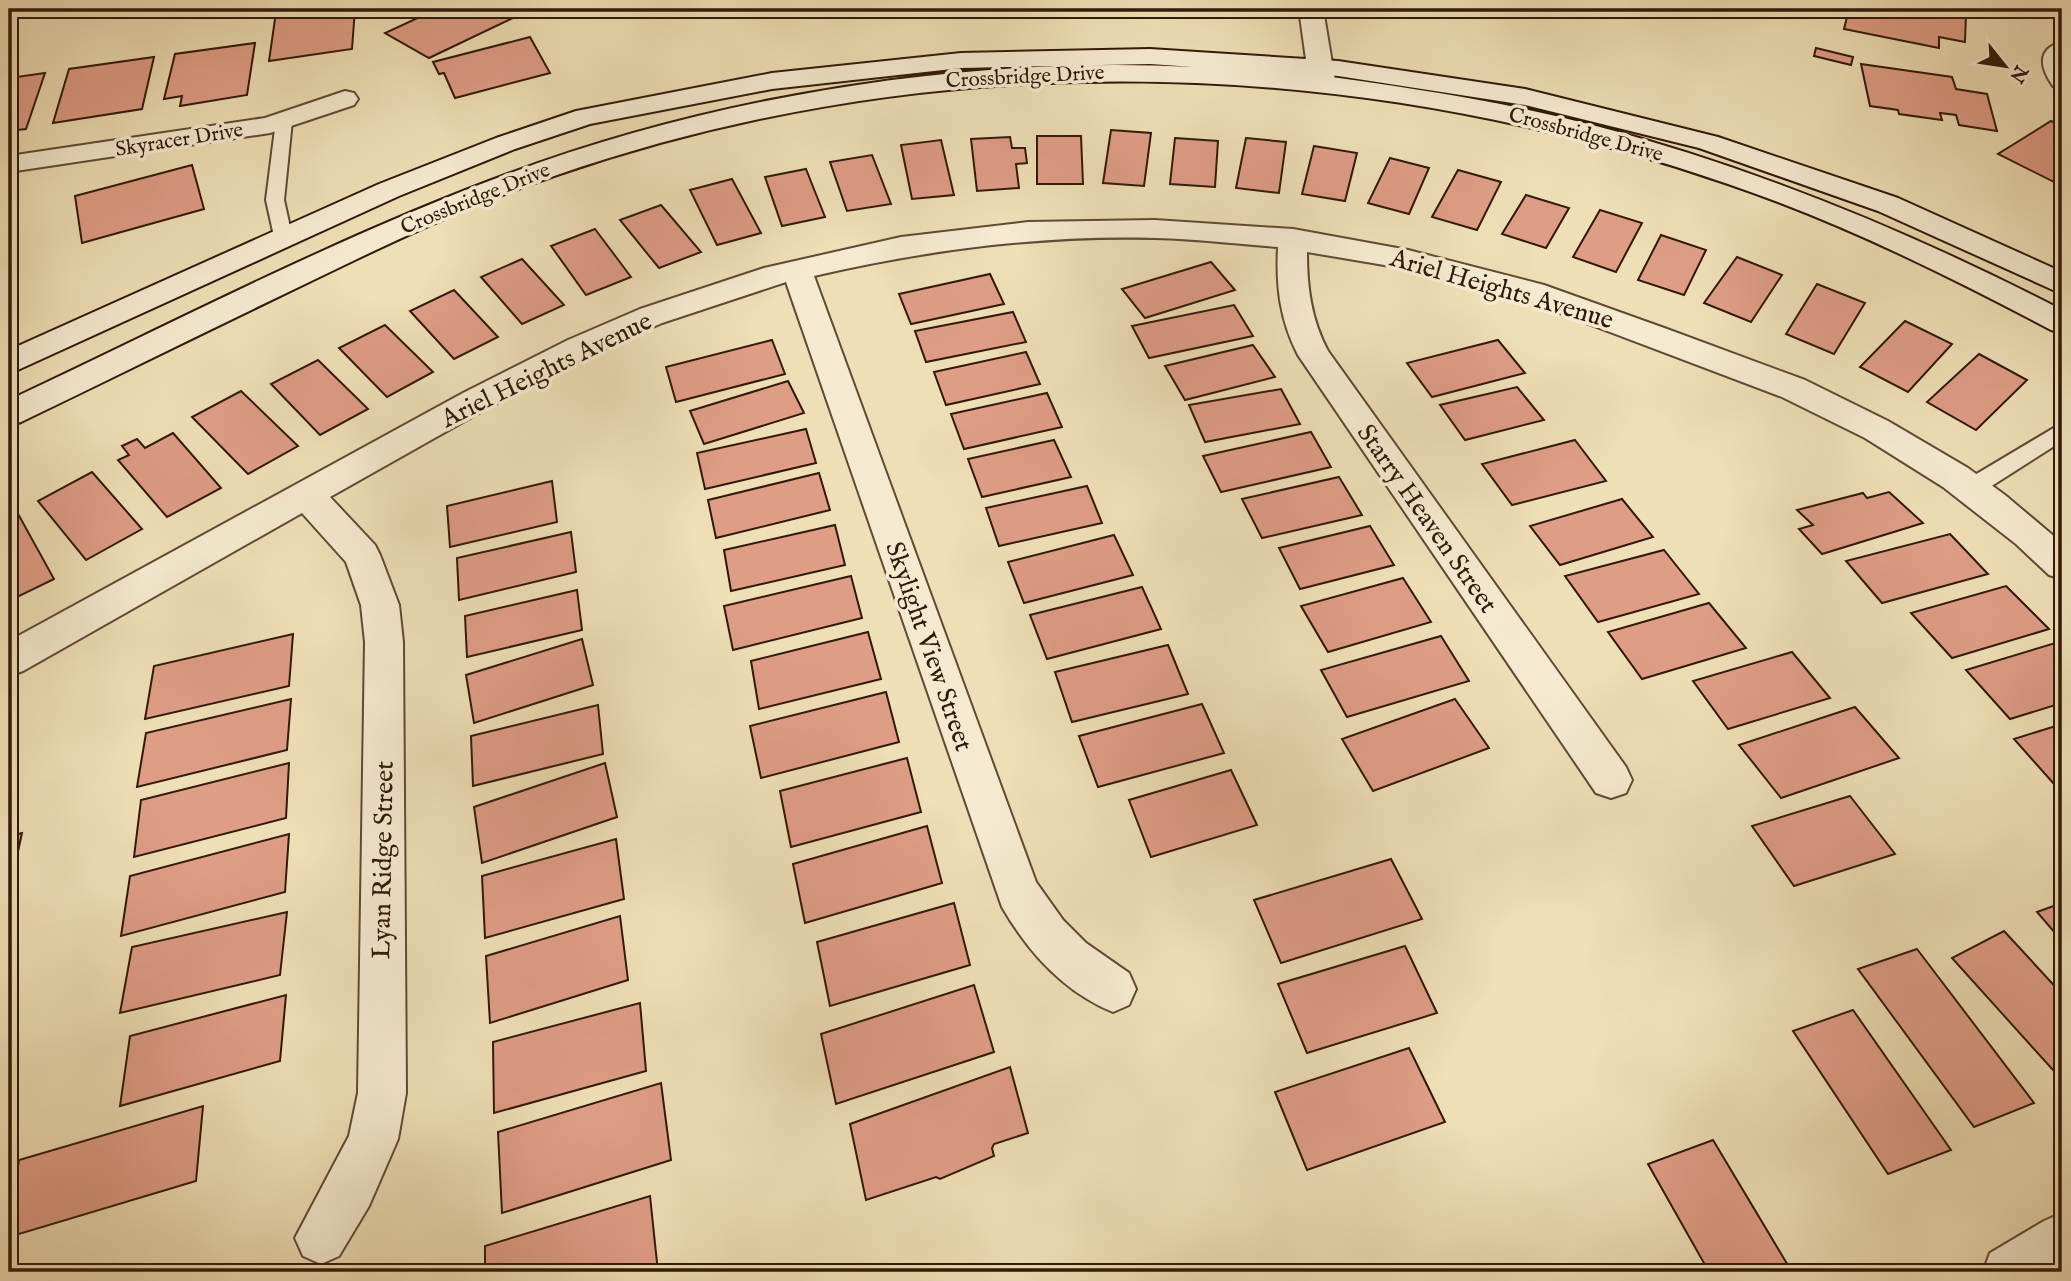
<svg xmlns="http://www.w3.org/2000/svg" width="2071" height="1281" viewBox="0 0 2071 1281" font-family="'IM FELL English',serif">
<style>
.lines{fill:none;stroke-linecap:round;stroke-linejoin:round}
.stream{fill:#707b6e;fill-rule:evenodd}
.building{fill:#df9d86;stroke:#311909;stroke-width:2}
.lane-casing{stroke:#604a34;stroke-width:4}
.street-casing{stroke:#604a34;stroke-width:4}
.secondary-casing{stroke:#311909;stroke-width:4}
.lane{fill:#f5ead0;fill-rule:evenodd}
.street{fill:#f5ead0;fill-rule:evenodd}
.secondary{fill:#f5ead0;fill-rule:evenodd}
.labels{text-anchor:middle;stroke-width:7;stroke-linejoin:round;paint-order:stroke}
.far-street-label{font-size:21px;fill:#311909;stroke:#f5ead0}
.street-label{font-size:26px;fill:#311909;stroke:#f5ead0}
</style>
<rect width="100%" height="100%" fill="#efdfb6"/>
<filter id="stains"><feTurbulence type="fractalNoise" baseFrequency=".00286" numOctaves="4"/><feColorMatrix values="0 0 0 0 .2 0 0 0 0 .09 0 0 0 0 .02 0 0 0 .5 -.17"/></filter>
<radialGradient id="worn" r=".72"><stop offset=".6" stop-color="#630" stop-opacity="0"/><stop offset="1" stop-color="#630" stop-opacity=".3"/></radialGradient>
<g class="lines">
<polygon class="stream" points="27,9 48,9 44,12 9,17 9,11"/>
</g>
<g class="building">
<polygon points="301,9 355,9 352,49 269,61 276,12"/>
<polygon points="437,9 492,9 511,19 429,58 385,33"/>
<polygon points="1849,9 1937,9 1966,14 1965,42 1939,37 1939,48 1844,29"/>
<polygon points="1981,9 2038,9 2026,17 2009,10 2000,16"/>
<polygon points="530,37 550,73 455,98 444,73 439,74 433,62"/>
<polygon points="255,43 247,95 180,106 182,96 164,99 175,54"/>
<polygon points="1816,48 1853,57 1851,65 1814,56"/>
<polygon points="154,57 142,109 53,123 69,69"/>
<polygon points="1861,64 1952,77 1956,89 1987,94 1997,131 1959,125 1956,115 1940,113 1942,120 1899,114 1898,110 1870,106"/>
<polygon points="45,73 26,129 9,131 9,78"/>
<polygon points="2051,121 2062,126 2062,186 1998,154"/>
<polygon points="1111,130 1151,133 1144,186 1103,183"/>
<polygon points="1037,136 1081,136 1083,184 1037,184"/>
<polygon points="1010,137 1012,148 1025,148 1027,163 1016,164 1019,188 977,191 971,139"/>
<polygon points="1175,138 1218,141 1215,187 1170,184"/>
<polygon points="1246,138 1286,142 1279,193 1236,188"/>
<polygon points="941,140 954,195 912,199 901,145"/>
<polygon points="1314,146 1357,153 1345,201 1302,194"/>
<polygon points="872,155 891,204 847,211 830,162"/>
<polygon points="1390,158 1429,168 1409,214 1368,203"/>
<polygon points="192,165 204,209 82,243 75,196"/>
<polygon points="806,169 825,217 782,226 765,177"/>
<polygon points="1458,170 1501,182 1477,230 1432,217"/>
<polygon points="732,179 761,233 717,245 690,190"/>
<polygon points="1526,195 1569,208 1546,248 1502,234"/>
<polygon points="661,205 701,252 659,268 620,220"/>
<polygon points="1600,210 1642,223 1616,272 1573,257"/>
<polygon points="595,229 631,277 586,295 551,246"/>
<polygon points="1661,235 1706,250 1684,295 1638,280"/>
<polygon points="1737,257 1782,275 1751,322 1704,303"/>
<polygon points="522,259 564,305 522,324 481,277"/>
<polygon points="1211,262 1235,290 1145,318 1122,289"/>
<polygon points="990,274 1004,304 911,324 899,294"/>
<polygon points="1817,284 1865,303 1834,354 1786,334"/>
<polygon points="454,290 498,337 454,359 410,311"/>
<polygon points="1234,305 1253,336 1149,358 1132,326"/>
<polygon points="1013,312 1026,342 926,362 915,331"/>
<polygon points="1905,321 1952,344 1908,392 1860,367"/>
<polygon points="385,325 433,372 387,397 339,348"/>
<polygon points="772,340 785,374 676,402 666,367"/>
<polygon points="1498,340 1525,373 1432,397 1407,363"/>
<polygon points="1253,345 1275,377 1185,400 1165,366"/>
<polygon points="1026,352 1040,384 946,405 934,372"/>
<polygon points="1979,354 2027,380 1976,430 1927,402"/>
<polygon points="318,360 368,409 320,435 271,384"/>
<polygon points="788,381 804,413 704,444 690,411"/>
<polygon points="1517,387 1544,420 1465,440 1440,405"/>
<polygon points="1281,389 1300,424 1205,442 1189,405"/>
<polygon points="241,391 298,446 248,474 192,417"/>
<polygon points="1047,393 1062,427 964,449 951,414"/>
<polygon points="806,429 816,463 705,489 697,453"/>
<polygon points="1311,432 1331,467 1221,492 1203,456"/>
<polygon points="173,433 221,488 167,517 118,460 129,455 122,446 137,439 145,448"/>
<polygon points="1054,440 1071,477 982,497 968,459"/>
<polygon points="1575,440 1606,481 1512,505 1482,464"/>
<polygon points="92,472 142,529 86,560 38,501"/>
<polygon points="819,473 830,510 716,538 708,500"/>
<polygon points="1339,477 1362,515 1262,538 1242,499"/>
<polygon points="552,481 557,522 450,547 447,506"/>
<polygon points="1087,486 1102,523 999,546 986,508"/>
<polygon points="1889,492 1923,523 1822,554 1799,529 1813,525 1797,510 1863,493 1867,498"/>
<polygon points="1622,499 1653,537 1560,565 1530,526"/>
<polygon points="17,512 54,579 9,601 9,516"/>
<polygon points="835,525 845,565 731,591 724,550"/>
<polygon points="1370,526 1394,565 1300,589 1279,548"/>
<polygon points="571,532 576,572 459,600 457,558"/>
<polygon points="1950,534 1988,574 1882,603 1846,561"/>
<polygon points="1114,535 1133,575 1024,603 1008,562"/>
<polygon points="1664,550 1699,594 1598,622 1565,576"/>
<polygon points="851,576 862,618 733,650 724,606"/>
<polygon points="1403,578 1431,622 1328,652 1301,606"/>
<polygon points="2006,586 2049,629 1952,658 1911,613"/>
<polygon points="1142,587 1161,629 1047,659 1030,615"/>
<polygon points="577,590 582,630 467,657 465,616"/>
<polygon points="1709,603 1746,648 1642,679 1608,632"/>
<polygon points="868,632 881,679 759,709 751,661"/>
<polygon points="293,634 289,686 145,719 154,666"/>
<polygon points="1441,636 1469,681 1347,717 1321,670"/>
<polygon points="582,639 593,685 474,723 466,675"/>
<polygon points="2062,641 2062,703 2010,719 1966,670"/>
<polygon points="1168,645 1188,694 1072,722 1055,672"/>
<polygon points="1792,652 1830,698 1728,729 1693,681"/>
<polygon points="886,692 899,742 761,778 750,726"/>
<polygon points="291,699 287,750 137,787 146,733"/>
<polygon points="1455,699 1489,748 1373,791 1342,739"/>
<polygon points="1202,704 1224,753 1098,787 1079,736"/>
<polygon points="598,705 603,754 473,786 471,736"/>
<polygon points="1855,707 1899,758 1781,798 1739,745"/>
<polygon points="2062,724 2062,793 2014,739"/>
<polygon points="907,758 921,812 791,847 780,791"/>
<polygon points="289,763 286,818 134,857 141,800"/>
<polygon points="605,763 617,817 482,863 474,807"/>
<polygon points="1231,770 1257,825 1151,857 1129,800"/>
<polygon points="1850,796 1895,854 1794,886 1752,826"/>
<polygon points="927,826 942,883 805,923 793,864"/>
<polygon points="22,833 9,893 9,836"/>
<polygon points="289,834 285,892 121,936 130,876"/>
<polygon points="616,839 624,899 485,938 482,876"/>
<polygon points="1391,859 1422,919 1281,963 1254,900"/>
<polygon points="954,903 970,965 830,1006 817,942"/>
<polygon points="2062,903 2062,941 2037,912"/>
<polygon points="287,912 280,975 120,1013 132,947"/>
<polygon points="620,916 628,980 490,1023 486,956"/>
<polygon points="2004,931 2062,994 2062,1080 1952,958"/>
<polygon points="1405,946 1437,1013 1307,1053 1278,984"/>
<polygon points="1917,949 2034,1103 1974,1127 1858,969"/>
<polygon points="974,985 994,1052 836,1104 821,1034"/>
<polygon points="286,995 280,1061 120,1106 130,1036"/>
<polygon points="640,1003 646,1071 494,1113 493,1042"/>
<polygon points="1853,1010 1951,1150 1888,1174 1793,1031"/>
<polygon points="1409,1048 1445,1122 1307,1170 1275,1092"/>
<polygon points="1010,1067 1028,1133 994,1144 992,1148 994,1156 940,1179 936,1177 866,1200 850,1124"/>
<polygon points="661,1083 671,1160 502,1213 498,1132"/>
<polygon points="203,1106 196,1181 9,1237 9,1218 19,1160"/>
<polygon points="1713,1140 1792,1272 1709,1272 1648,1164"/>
<polygon points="650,1196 658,1272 485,1272 485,1246"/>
</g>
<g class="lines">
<g class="lane-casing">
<g id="lane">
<polygon points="284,116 292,121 284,200 292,236 283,242 274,236 266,200 276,121"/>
<polygon points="2062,423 2062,441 1979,494 1971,496 1963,494 1960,488 1963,482"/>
</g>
</g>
<g class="street-casing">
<g id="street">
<polygon points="1299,9 1323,9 1335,81 1331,86 1322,89 1313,86 1309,81"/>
<path d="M 2062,42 L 2062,89 L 2053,86 C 2041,69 2035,49 2062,42 Z"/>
<polygon points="345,91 354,93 358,99 354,105 270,133 9,172 9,156 265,118"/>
<path d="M 1155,220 L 1293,229 L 1408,250 L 1544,285 L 1667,329 L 1805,380 L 1888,421 L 1968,468 L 2005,495 L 2062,543 L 2062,579 L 2049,575 L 2016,544 L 1943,487 L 1865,438 L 1782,397 L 1523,299 L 1408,269 L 1307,252 C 1307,287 1311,319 1328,351 L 1626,767 L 1632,780 L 1626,793 L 1611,798 L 1596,793 L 1298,355 C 1280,320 1276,287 1278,247 C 1237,244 1196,239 1155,238 C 1040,235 926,250 814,276 L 1036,882 L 1063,920 L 1086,943 L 1129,973 L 1136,989 L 1129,1005 L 1113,1012 C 1064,992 1028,952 1002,907 L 786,282 L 662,323 L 590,355 L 486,409 L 330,497 L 375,545 L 380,555 L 399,605 L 403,642 L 406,1093 L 398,1139 L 369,1206 L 339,1256 L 321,1264 L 303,1256 L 295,1238 L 349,1136 L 358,1093 L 365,642 L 361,605 L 346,562 L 302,513 L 23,671 L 9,676 L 9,641 L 463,393 L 568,340 L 640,309 L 764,268 L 901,237 L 1028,222 Z"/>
<polygon points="2062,1213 2062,1269 2057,1272 1983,1272 1990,1253 2044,1221"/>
</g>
</g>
<g class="secondary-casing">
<path id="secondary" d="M 1150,49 L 1338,61 L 1525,89 L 1718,137 L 1898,198 L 2062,272 L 2062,294 L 1878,211 L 1699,148 L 1525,105 L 1338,76 L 1310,74 C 1406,87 1502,101 1596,126 C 1758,169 1913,233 2062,310 L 2062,333 L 2051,330 C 1947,275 1840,222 1728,184 C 1349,54 938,44 557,175 C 469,205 385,245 301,286 C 207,331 114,377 21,422 L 9,426 L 9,400 C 173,323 335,238 505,175 C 715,96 969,55 1194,67 L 1150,64 L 961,68 L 772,89 L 590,124 L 515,149 L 399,196 L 9,374 L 9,350 L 379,184 L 496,138 L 576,111 L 772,73 L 961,53 Z"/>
</g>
<use href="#lane" class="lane"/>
<use href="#street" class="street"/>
<use href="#secondary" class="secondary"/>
</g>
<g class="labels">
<g class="far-street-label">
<text transform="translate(1025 76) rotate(-3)" y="7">Crossbridge Drive</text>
<text transform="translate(1586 134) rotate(15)" y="7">Crossbridge Drive</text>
<text transform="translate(179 139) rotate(-9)" y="7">Skyracer Drive</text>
<text transform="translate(475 198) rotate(-22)" y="7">Crossbridge Drive</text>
</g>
<g class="street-label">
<text transform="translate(1502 288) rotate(16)" y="9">Ariel Heights Avenue</text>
<text transform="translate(546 369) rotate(-26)" y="9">Ariel Heights Avenue</text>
<text transform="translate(1428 518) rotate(55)" y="9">Starry Heaven Street</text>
<text transform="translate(930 646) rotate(71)" y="9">Skylight View Street</text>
<text transform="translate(382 860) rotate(-89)" y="9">Lyan Ridge Street</text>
</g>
</g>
<rect width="2071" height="1281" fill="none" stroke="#efdfb6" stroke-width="35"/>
<rect x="10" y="10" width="2050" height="1260" fill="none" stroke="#311909" stroke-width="3.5"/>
<rect x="18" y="18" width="2036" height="1246" fill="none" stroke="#311909" stroke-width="2"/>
<g transform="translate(2005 66) rotate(120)" stroke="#f5ead0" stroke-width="5" paint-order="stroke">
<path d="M0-5L12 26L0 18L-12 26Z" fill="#311909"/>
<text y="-10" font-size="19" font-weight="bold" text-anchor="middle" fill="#311909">N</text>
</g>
<rect width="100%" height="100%" filter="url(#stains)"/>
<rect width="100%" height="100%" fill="url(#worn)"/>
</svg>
